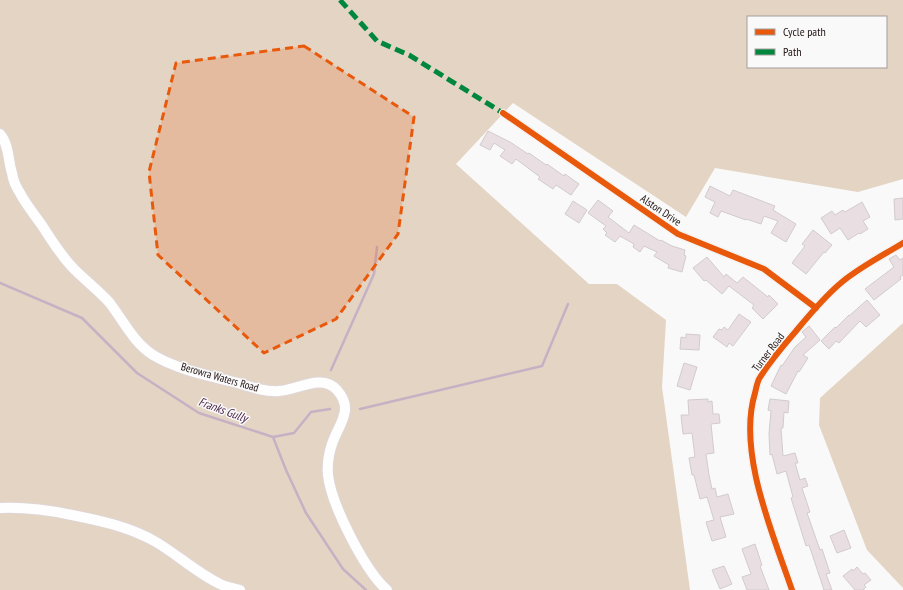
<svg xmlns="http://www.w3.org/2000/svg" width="903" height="590" viewBox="0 0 903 590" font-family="'PT Sans Narrow',sans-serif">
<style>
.forest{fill:#e4d4c4;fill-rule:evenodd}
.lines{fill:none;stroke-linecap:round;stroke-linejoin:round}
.stream{stroke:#c6b1c4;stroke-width:2.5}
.building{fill:#e9dfe2;stroke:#d2cbce}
.street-casing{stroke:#dfd6d6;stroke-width:8}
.primary-casing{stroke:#dfd6d6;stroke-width:12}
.street{stroke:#fefefe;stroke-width:6}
.primary{stroke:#fefefe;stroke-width:10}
.quiet{stroke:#00873e;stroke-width:5;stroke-dasharray:10 5;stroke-linecap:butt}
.cycleway-casing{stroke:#f9f9f9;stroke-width:8}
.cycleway{stroke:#e8590c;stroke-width:6}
.marked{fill:#e8590c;fill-opacity:0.2;stroke:#e8590c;stroke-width:3;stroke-dasharray:8 5;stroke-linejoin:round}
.labels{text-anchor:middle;stroke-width:3;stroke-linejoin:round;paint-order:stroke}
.street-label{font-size:11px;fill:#211313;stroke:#f9f9f9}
.water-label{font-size:12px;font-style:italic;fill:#441c42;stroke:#f9f9f9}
</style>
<rect width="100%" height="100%" fill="#f9f9f9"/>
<g class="forest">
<path d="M 0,0 L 903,0 L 903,179 L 858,192 L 715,168 L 686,217 L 513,103 L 456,164 L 589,284 L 617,284 L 666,320 L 662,387 L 690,590 L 0,590 ZM 748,17 L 886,17 L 886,67 L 748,67 Z"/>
<polygon points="903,323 903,588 867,550 819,425 820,398"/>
</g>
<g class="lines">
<g class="stream">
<polyline points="0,283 82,318 137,373 199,413 273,437 286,470 306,513 343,569 366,590"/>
<polyline points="331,370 374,274 377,247"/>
<polyline points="360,409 542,366 568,304"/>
<polyline points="273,437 294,433 311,412 330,409"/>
</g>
</g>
<g class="building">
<polygon points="488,131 510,142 528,154 529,153 546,165 547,164 564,176 565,174 579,184 571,195 556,185 553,189 538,179 540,177 516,159 512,164 500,156 505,150 494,143 490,150 480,145"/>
<polygon points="710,186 730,196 733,190 775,206 773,210 796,224 786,242 771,233 778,221 764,216 761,224 746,219 746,220 721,211 718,217 710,213 715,202 705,197"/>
<polygon points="903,198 903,219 895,220 894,199"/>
<polygon points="598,200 613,211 608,217 629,233 634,225 660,241 661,240 672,246 685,250 684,255 686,256 682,272 668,268 669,265 654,256 657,252 644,246 640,252 633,247 634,244 620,236 615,242 605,235 607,233 603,229 606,226 588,213"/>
<polygon points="573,201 587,210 579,223 565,214"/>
<polygon points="862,202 870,217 863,221 868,229 860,234 859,233 848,240 840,228 831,234 821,218 832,211 835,215 843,210 845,212"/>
<polygon points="813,230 832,245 825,253 824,252 806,274 792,263 805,246 802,244"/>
<polygon points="896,255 900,260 903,258 903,275 900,277 901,279 874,300 865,289 894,267 889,259"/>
<polygon points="707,257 724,277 726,274 737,283 743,277 768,297 769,295 778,304 763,319 752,308 754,305 729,286 722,294 706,280 704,281 693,268"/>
<polygon points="867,300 880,315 866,327 860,321 839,343 836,341 829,349 821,341 835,327 836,328 849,315 849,316"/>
<polygon points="739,314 751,322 733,346 729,343 727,347 713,337 719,329 722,330 724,327 728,330"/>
<polygon points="809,326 820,340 803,355 808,358 799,372 798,371 786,394 771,386 781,365 782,366 795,347 806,337 802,332"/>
<polygon points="686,334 700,335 699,350 680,349 681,337 686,338"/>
<polygon points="684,363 697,367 690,390 677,386"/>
<polygon points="708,399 708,402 712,401 713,414 719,414 720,423 711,424 714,453 706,454 709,475 712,489 715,488 717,497 728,494 734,514 720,517 726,537 712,541 706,522 714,520 707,497 700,499 694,475 692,475 689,458 695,457 692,433 683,434 681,415 689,415 688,400"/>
<polygon points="770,399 789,401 788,413 784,412 783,428 781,428 783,456 795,453 798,463 795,463 800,480 805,478 808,486 802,488 810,512 807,513 820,550 822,549 830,573 826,574 832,590 824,590 809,545 806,546 802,533 791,498 793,497 786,471 777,474 772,454 770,455 769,434 771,411 768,410"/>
<polygon points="844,530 851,548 837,553 830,536"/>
<polygon points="755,544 762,565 760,566 769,590 747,590 742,577 751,574 742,549"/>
<polygon points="724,566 732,584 720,589 712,570"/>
<polygon points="857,567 863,574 865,573 871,580 864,585 866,587 863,590 855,590 843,576 852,569 853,571"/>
</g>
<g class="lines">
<g class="street-casing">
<g id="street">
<polyline points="503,113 678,234 764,269 816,308"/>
<path d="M 792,590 C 773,534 737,452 755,393 C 756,389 757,383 759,379 C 769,362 783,346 796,331 C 810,314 825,296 842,282 C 860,267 882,256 903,243"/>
</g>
</g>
<g class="primary-casing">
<g id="primary">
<path d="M 0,134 C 9,144 8,161 12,173 C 13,180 16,187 20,193 C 25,203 34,214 41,224 C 51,239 61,256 74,269 C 85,280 98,290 109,302 C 123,320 133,342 153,355 C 178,370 210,376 238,383 C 251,387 265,392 279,391 C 297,390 322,373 337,390 C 355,410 338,425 332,444 C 329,453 327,465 328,475 C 331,504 365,571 387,590"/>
<path d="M 0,508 C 25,507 48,510 72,515 C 102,521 130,527 156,542 C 178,555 197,573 220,584 C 226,587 233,588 240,590"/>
</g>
</g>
<use href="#street" class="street"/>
<use href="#primary" class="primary"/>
<polyline class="quiet" points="340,0 377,41 409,55 503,113"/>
<g class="cycleway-casing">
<g id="cycleway">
<polyline points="503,113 678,234 764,269 816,308"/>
<path d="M 792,590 C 773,534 737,452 755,393 C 756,389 757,383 759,379 C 769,362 783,346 796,331 C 810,314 825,296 842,282 C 860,267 882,256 903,243"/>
</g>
</g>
<use href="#cycleway" class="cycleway"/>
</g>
<path class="marked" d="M 304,46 L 414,117 L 398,234 L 336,319 L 264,353 L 158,255 L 149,172 L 176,63 Z"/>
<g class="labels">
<g class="street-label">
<text transform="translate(661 210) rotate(34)" y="4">Alston Drive</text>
<text transform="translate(768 352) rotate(-53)" y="4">Turner Road</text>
<text transform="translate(220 377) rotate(16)" y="4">Berowra Waters Road</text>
</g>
<g class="water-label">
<text transform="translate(223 410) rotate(20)" y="4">Franks Gully</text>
</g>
</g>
<rect x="747" y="16" width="140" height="52" fill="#f9f9f9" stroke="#a39d9d"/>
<rect x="755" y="29" width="20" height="6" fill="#e8590c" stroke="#a39d9d"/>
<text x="783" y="36" font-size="12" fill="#211313">Cycle path</text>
<rect x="755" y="49" width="20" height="6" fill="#00873e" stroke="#a39d9d"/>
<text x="783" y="56" font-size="12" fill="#211313">Path</text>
</svg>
